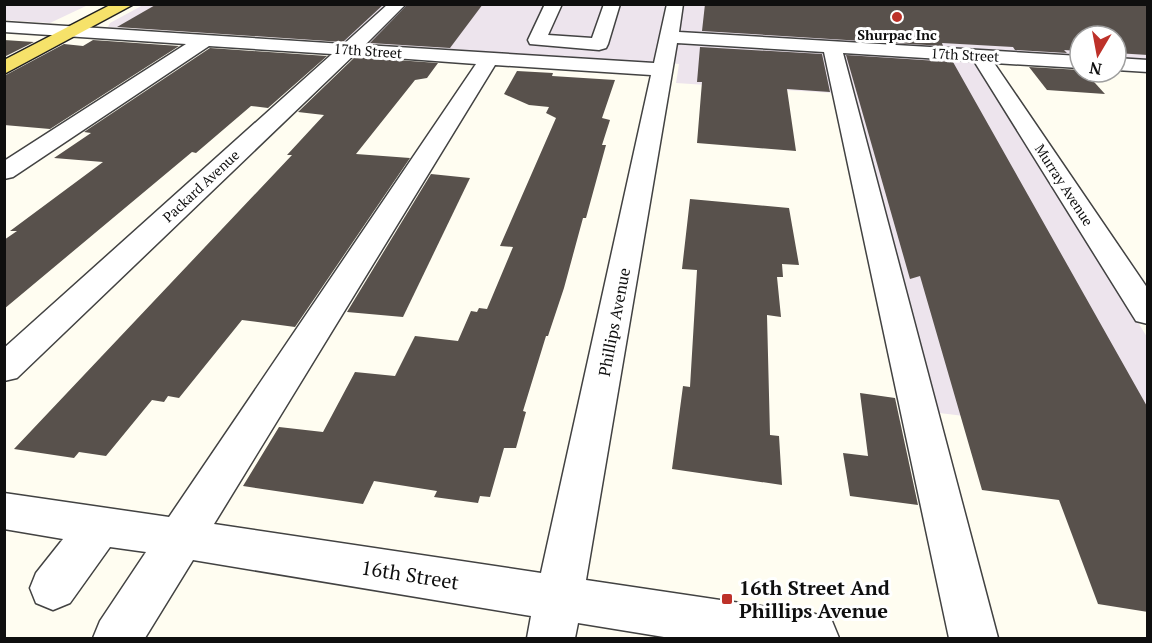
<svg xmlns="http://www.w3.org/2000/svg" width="1152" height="643" viewBox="0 0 1152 643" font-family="'PT Serif',serif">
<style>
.industrial{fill:#ede4ed}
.building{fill:#58514c}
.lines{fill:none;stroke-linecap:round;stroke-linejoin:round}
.minor-casing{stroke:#424242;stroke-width:3}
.major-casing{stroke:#202020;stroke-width:3}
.minor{fill:#fff;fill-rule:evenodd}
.major{fill:#f6e26a;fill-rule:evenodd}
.poi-dot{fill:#bd3129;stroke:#fff;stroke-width:2}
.labels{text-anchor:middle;stroke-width:6;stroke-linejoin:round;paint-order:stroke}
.far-poi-label{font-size:14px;font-weight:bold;fill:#0f0f0f;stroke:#fff}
.far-street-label{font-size:14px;fill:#0f0f0f;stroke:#fff}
.street-label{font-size:16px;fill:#0f0f0f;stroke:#fff}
.near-street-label{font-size:20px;fill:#0f0f0f;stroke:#fff}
.near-poi-label{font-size:20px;font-weight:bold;fill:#0f0f0f;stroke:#fff;text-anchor:start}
</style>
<rect width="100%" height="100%" fill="#fffdf1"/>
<g class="industrial">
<polygon points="145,4 1147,5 1147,60 1116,58 1116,36 1080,36 1080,55 970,49 1147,337 1147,438 931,412 848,94 676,83 679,64 108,27 110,23"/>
<polygon points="4,5 5,4 88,5 50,23 5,20"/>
</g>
<g class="building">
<polygon points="157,4 384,4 343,42 117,27"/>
<polygon points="408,4 483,4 450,48 370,43"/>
<polygon points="705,4 1148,4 1148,55 1116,53 1116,36 1080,36 1080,51 1064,50 1067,53 1015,50 1013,47 942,43 943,46 702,31"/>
<polygon points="4,40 34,42 4,57"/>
<polygon points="93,40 179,46 50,129 4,125 4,76 64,44 83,46"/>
<polygon points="700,47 822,54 830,92 787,89 796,151 697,143 702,82 697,82"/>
<polygon points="210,48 327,56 268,108 251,106 196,153 192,152 4,309 4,240 17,231 10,231 103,162 54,158 91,133 84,132"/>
<polygon points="846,55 953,62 1148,408 1148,612 1098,604 1059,500 982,490 920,276 910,279"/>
<polygon points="355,57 438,63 427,78 415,80 356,154 410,158 295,327 242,320 179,398 168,396 164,402 152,400 106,456 79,452 74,458 14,449 292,155 287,155 324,115 298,112"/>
<polygon points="1029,67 1080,70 1085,72 1105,94 1047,90"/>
<polygon points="517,71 553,73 552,76 615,80 602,118 610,120 602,145 606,145 586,218 583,218 564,288 548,336 546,336 523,411 526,412 516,448 504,448 490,497 480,496 478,503 434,497 437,491 374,481 363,504 243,486 279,427 323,432 355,372 395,376 415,336 458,341 471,311 477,312 479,308 487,309 513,247 500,246 556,118 546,113 549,107 529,105 504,94"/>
<polygon points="431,174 470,178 403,317 347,312"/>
<polygon points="690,199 789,208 799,265 782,264 783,277 777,277 781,317 767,315 770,435 779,436 782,485 672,469 683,386 690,387 697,270 682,269"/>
<polygon points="860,393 895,398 918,505 850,496 843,453 868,456"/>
</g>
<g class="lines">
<g class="minor-casing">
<g id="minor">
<path d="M 388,4 L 406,4 L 365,45 L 654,63 L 667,4 L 683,4 L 679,32 L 1080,56 L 1080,68 L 994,63 L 1148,289 L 1148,324 L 1136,321 L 974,61 L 843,53 L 998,638 L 949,638 L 824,52 L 677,43 L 586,580 L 815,614 L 832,621 L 839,638 L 670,638 L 578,623 L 575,638 L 527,638 L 531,616 L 193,560 L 145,638 L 93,638 L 100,621 L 146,552 L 110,547 L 70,603 L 53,610 L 36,603 L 30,588 L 36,573 L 63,539 L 4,529 L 4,493 L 169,517 L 476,64 L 354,55 L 17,378 L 4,381 L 4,348 L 332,54 L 209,46 L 13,177 L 4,179 L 4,161 L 186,44 L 4,32 L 4,22 L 344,44 ZM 495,65 L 651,75 L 541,573 L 214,524 Z"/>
<polygon points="545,4 562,4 548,35 592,38 604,4 620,4 608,44 606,48 599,50 530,44 528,40"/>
<polygon points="1116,58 1148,60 1148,72 1116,70"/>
</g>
</g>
<g class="major-casing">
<polygon id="major" points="112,4 134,4 4,74 4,60"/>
</g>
<use href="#minor" class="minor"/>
<use href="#major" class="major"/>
</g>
<g class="poi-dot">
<circle cx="897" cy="17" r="6"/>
<rect x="721" y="593" width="12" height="12" rx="3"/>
</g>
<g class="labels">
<g class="far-poi-label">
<text x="897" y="40">Shurpac Inc</text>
</g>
<g class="far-street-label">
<text transform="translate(368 51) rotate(4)" y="5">17th Street</text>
<text transform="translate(965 55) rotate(3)" y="5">17th Street</text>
<text transform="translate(1064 185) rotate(57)" y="5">Murray Avenue</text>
<text transform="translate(201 186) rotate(-43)" y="5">Packard Avenue</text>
</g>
<g class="street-label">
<text transform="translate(614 322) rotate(-79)" y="6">Phillips Avenue</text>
</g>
<g class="near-street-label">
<text transform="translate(410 575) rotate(9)" y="7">16th Street</text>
</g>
<g class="near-poi-label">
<text x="739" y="595">16th Street And<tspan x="739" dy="23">Phillips Avenue</tspan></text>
</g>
</g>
<rect width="1152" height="643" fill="none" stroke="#0f0f0f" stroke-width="12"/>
<g transform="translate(1098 54) rotate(190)"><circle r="28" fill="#ffffff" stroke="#9f9f9f" stroke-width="1.5"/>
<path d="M0-4.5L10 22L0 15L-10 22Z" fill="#bd3129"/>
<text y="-9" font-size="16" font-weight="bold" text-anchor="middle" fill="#0f0f0f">N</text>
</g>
</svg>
